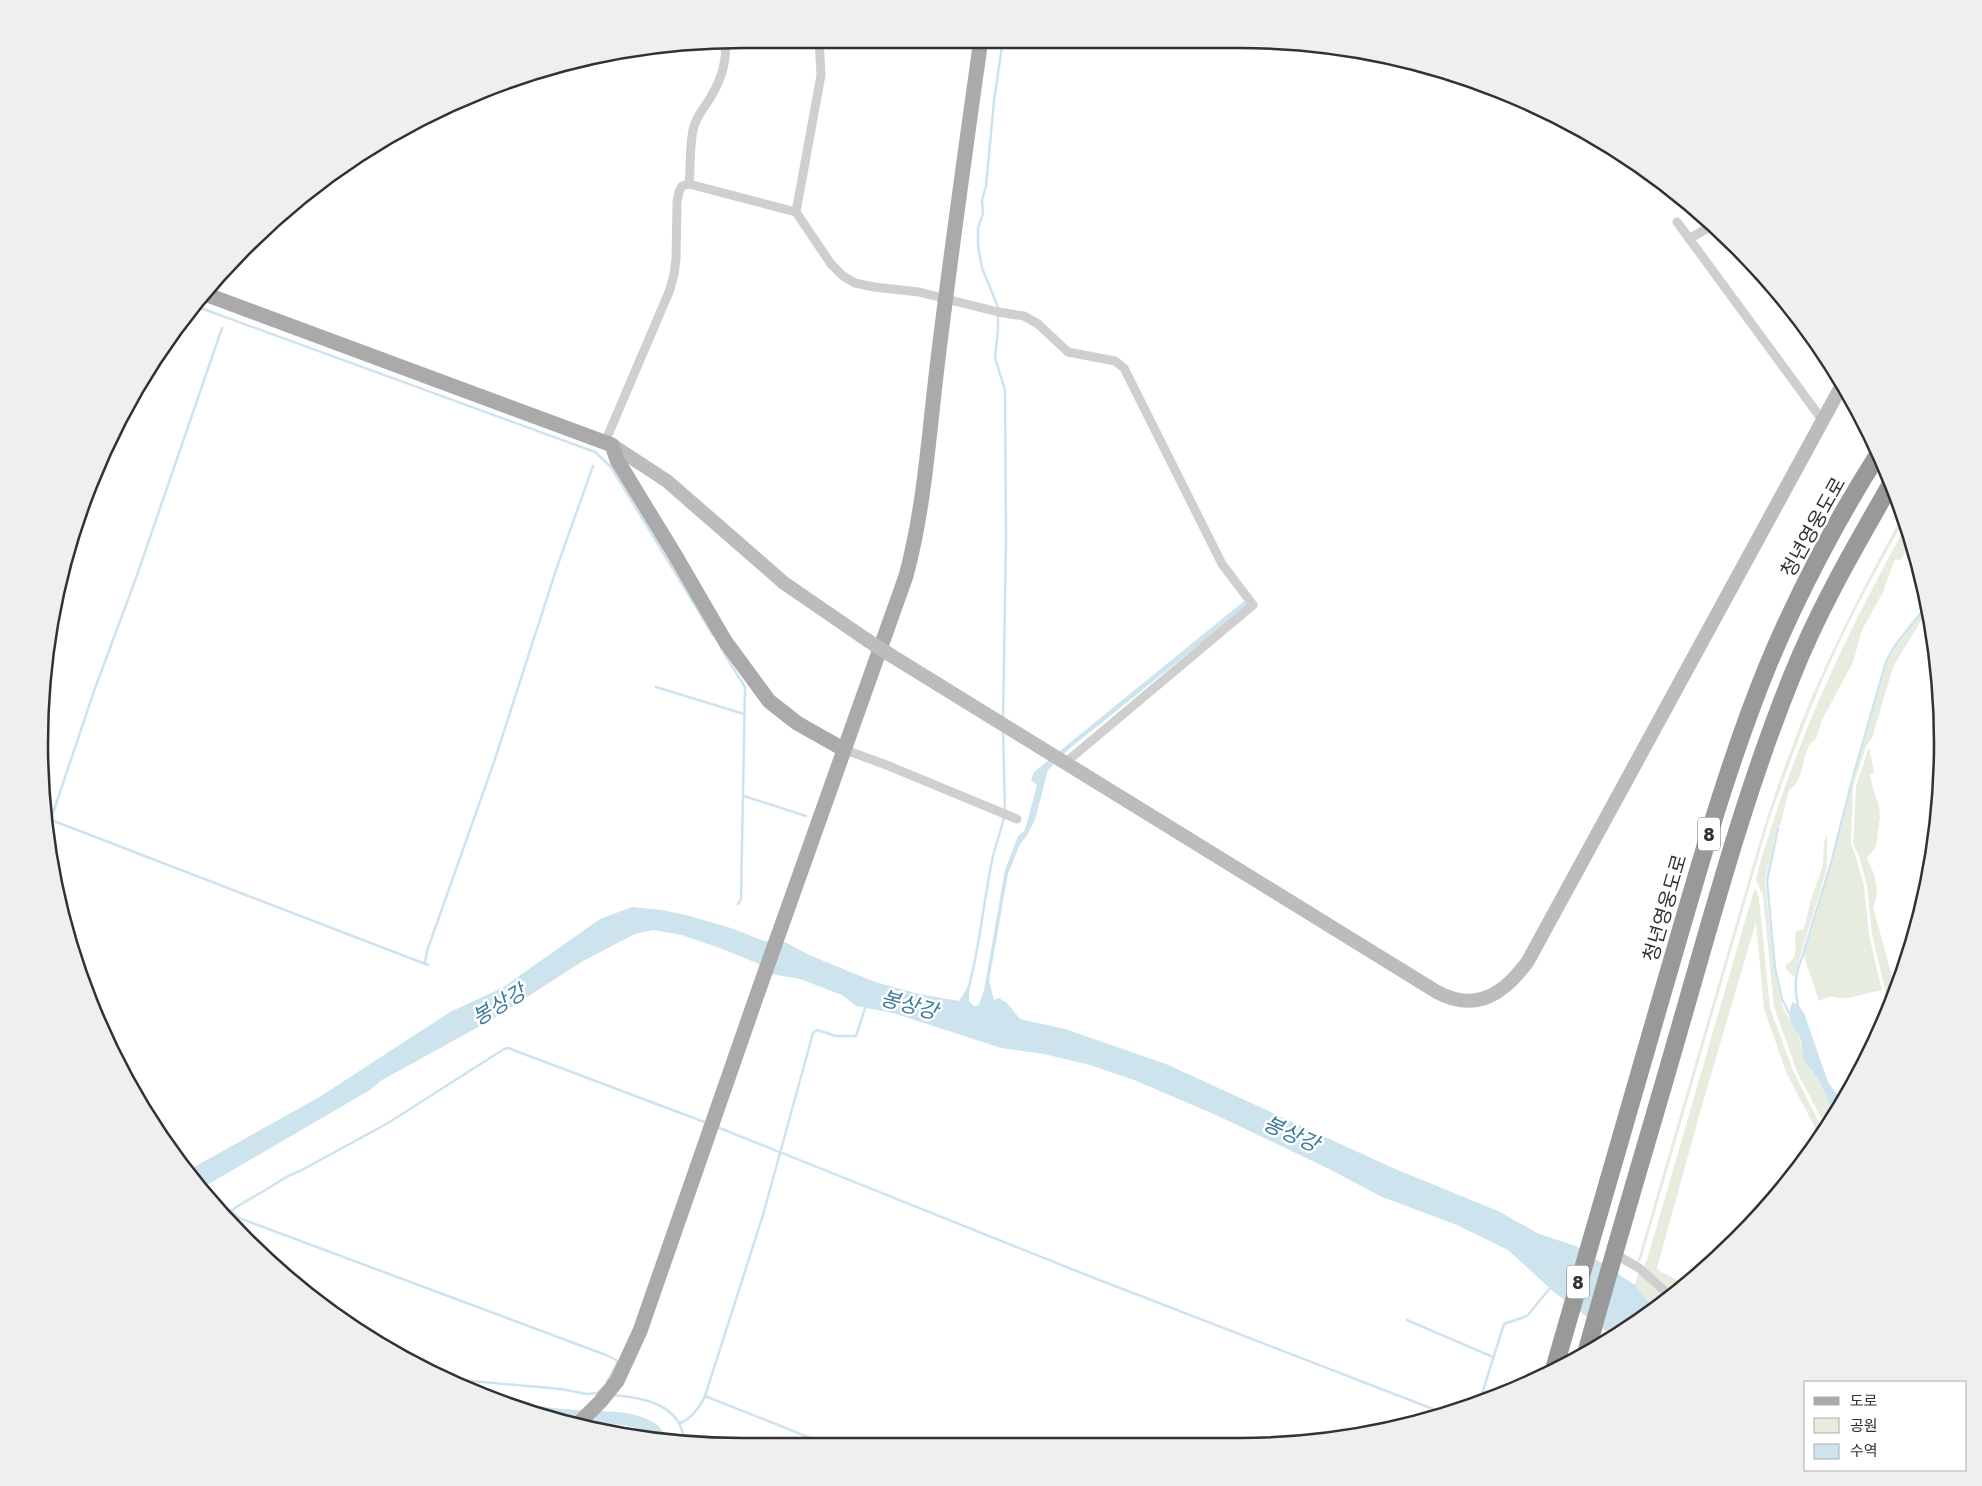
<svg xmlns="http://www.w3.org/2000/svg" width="1982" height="1486" viewBox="0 0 1982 1486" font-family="Jost,'Noto Sans KR',sans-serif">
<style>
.green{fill:#e6ecde}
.water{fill:#cde4ef}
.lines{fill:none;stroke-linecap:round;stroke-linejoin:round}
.stream{stroke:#cde4ef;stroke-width:2.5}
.minor{stroke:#cfcfcf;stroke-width:9}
.secondary{stroke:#bcbcbc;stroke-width:14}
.primary{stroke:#aaa;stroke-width:15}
.motorway{stroke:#999;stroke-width:18}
.secondary-bridge{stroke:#bcbcbc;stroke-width:14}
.labels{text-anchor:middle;stroke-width:5;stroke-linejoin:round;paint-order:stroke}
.shield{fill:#fff;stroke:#707070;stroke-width:1}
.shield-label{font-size:19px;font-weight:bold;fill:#323232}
.street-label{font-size:20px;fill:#323232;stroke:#fff}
.water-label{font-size:21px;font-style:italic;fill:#3b7a9a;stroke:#fff}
.rim{fill:none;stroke:#323232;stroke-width:2.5}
</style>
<rect width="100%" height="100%" fill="#fff"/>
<g class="green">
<path d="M 1902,516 L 1904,520 C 1878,567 1852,614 1830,663 C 1807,714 1788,767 1769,820 L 1641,1260 L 1637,1263 L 1748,882 C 1760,839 1773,797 1789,755 C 1819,672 1860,593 1902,516 Z"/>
<path d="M 1906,526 L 1911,544 L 1900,560 L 1895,559 L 1883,592 L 1862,630 L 1853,662 L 1822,720 L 1816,739 C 1800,748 1807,779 1789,790 L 1780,826 L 1777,826 L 1765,881 L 1774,968 L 1782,1005 L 1790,1021 L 1798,1030 L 1801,1047 L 1810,1069 L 1820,1082 L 1834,1116 L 1827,1129 L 1797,1072 L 1774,1007 L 1763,896 L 1756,880 C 1761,855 1771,829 1779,804 C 1812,706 1856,616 1906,526 Z"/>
<path d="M 1929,604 L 1930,609 L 1925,614 L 1893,667 L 1872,738 L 1866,746 L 1853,786 L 1851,844 L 1856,857 L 1864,886 L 1869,935 L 1882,991 C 1869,991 1859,997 1846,998 C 1832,999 1836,993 1819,1001 L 1804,956 L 1832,863 L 1854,778 L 1887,663 L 1897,645 Z"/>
<path d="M 1869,747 L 1874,772 L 1870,775 L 1874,792 L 1879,806 L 1880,817 L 1876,847 L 1867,858 C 1875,875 1881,889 1873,907 L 1896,991 L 1890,1011 L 1872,934 L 1867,885 L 1859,856 L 1853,844 L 1856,786 Z"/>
<path d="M 1827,835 L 1827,865 L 1824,878 L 1794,977 L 1786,969 L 1786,964 C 1801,958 1793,943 1796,931 L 1804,929 L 1811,899 L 1823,866 L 1824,842 Z"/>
<path d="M 1756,889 L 1759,897 L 1770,1008 L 1794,1073 L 1825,1134 L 1821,1139 L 1787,1074 L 1764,1009 L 1756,922 L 1701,1109 L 1657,1268 C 1664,1276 1676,1277 1684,1285 L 1671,1295 L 1642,1269 L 1647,1260 L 1754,890 Z"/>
<polygon points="1638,1273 1668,1298 1654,1309 1635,1285"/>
</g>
<g class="water">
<polygon points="1244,601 1248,605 1069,749 1048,770 1035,820 1026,837 1020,844 1008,874 989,981 994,1000 999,998 1007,1003 1020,1019 1065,1029 1166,1064 1393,1168 1498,1211 1539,1234 1576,1246 1635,1285 1654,1309 1630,1328 1614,1337 1555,1293 1508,1250 1457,1225 1382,1197 1331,1170 1216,1115 1134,1080 1090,1065 1044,1054 1001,1048 893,1013 856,1006 842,995 800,979 771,974 759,964 725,950 682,935 653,930 635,934 583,961 493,1019 382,1080 370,1090 202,1188 187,1171 321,1096 450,1012 502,988 600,919 632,907 662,910 690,916 734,929 764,941 785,942 809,955 875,982 919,994 959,1001 969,985 969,1001 974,1006 979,1005 984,990 1005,870 1018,836 1025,830 1037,785 1031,780 1034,772"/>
<polygon points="1792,1002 1798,1005 1804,1013 1828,1082 1837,1095 1840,1105 1834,1116 1820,1082 1804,1060 1800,1037 1790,1021 1789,1013"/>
<path d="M 500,1402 C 525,1405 551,1408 576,1410 C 600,1412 629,1409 651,1421 C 660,1425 664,1433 668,1441 L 656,1441 L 650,1432 C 618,1420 584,1424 551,1418 C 533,1415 516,1410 500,1402 Z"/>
</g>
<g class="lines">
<g class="stream">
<polyline points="195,306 595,452 611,467 713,635"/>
<polyline points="721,648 745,687 741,899 738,904"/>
<polyline points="656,687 744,714"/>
<polyline points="1003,719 1006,540 1005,390 995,358 998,329 998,307 982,268 978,245 978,228 983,213 982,200 986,186 994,101 1002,46 1005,39"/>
<polyline points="1003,729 1005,811"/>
<polyline points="744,796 806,816"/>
<polyline points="46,818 428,965"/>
<polyline points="48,828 94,691 136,578 222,328"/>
<polyline points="1778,828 1767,881 1775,968 1782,999 1789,1013"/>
<polyline points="425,963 427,951 494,762 557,567 593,466"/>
<path d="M 968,990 C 980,947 983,904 992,861 C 995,846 1001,832 1004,817"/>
<path d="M 1798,1006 C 1794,987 1795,973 1803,955 L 1831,863 L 1853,777 L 1886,662 L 1896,644 L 1929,603"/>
<polyline points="717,1127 1089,1276 1446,1414"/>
<polyline points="230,1210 239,1218 606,1355 618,1361 607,1382"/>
<path d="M 224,1216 C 239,1203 255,1197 272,1186 C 281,1180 288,1175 300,1171 L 388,1123 L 504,1049 L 508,1048 L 516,1051 L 707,1123"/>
<polyline points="1407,1320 1493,1357"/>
<polyline points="449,1379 561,1389 587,1394 597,1393 602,1389"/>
<path d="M 613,1395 C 636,1397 666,1401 679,1423 C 682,1428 683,1435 685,1441"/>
<polyline points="705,1396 818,1441"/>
<polyline points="1479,1403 1504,1324 1527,1316 1551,1287"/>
<path d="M 680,1423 C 690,1420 701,1406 705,1396 L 763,1215 L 813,1033 L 817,1030 L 836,1036 L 856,1036 L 866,1005"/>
</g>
<g class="minor">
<polyline points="819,39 821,75 796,212 831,264 843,276 855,283 874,287 919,292 998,312 1024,316 1038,324 1068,352 1115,361 1124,368 1222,564 1253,605 1065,763"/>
<path d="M 689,184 C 691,166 689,144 694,126 C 698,113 707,105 713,93 C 722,77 727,59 725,41"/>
<polyline points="1677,222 1823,421"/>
<polyline points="1689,239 1713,225"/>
<polyline points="605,442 669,292 674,275 676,259 677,202 679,192 682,186 689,184 796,212"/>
<polyline points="843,749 889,766 1017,819"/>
<polyline points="1615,1254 1639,1268 1670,1296"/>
</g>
<g class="secondary">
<polyline points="612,445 667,481 784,583 867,640"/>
<path d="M 892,656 L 1437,992 C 1476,1013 1504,994 1528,961 L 1842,385"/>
</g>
<g class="primary">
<polyline points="205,294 612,445 617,460 675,555 725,641 769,701 797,723 843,749"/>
<path d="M 578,1424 L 600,1402 L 617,1381 L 640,1331 L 758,992 L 906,576 C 925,506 929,431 938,359 C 951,252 966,146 981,39"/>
</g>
<g class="motorway">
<path d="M 1587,1350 C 1616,1244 1648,1139 1678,1034 C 1713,913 1745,792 1792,676 C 1819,608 1856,545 1892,482"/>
<path d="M 1555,1366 C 1592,1238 1629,1109 1666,981 C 1697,875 1726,768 1768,665 C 1797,595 1838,517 1879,453"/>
</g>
<polyline class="secondary-bridge" points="867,640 892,656"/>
</g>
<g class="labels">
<g class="shield">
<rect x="1698" y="817.5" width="22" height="33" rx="4"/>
<rect x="1567" y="1265.5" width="22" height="33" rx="4"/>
</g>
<g class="shield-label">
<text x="1709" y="841">8</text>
<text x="1578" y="1289">8</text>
</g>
<g class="street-label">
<text transform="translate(1813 527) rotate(-61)" y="7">청년영웅도로</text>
<text transform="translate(1665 908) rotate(-74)" y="7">청년영웅도로</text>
</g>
<g class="water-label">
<text transform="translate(499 1005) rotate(-31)" y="7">봉상강</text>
<text transform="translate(909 1005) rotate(15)" y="7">봉상강</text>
<text transform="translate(1291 1134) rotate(24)" y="7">봉상강</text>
</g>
</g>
<path d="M0 0H1982V1486H0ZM743 48H1239A695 695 0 0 1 1934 743V743A695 695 0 0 1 1239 1438H743A695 695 0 0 1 48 743V743A695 695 0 0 1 743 48Z" fill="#efefef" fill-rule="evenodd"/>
<path class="rim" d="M743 48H1239A695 695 0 0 1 1934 743V743A695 695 0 0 1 1239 1438H743A695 695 0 0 1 48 743V743A695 695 0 0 1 743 48Z"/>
<rect x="1804" y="1381" width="162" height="90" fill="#ffffff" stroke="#adadad"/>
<rect x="1814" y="1397" width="25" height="8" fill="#aaaaaa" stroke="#adadad"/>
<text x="1850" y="1406" font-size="15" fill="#323232">도로</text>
<rect x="1814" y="1418" width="25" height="15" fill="#e6ecde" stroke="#adadad"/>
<text x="1850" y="1431" font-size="15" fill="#323232">공원</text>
<rect x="1814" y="1444" width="25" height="15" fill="#cde4ef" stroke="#adadad"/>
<text x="1850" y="1456" font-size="15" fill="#323232">수역</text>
</svg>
